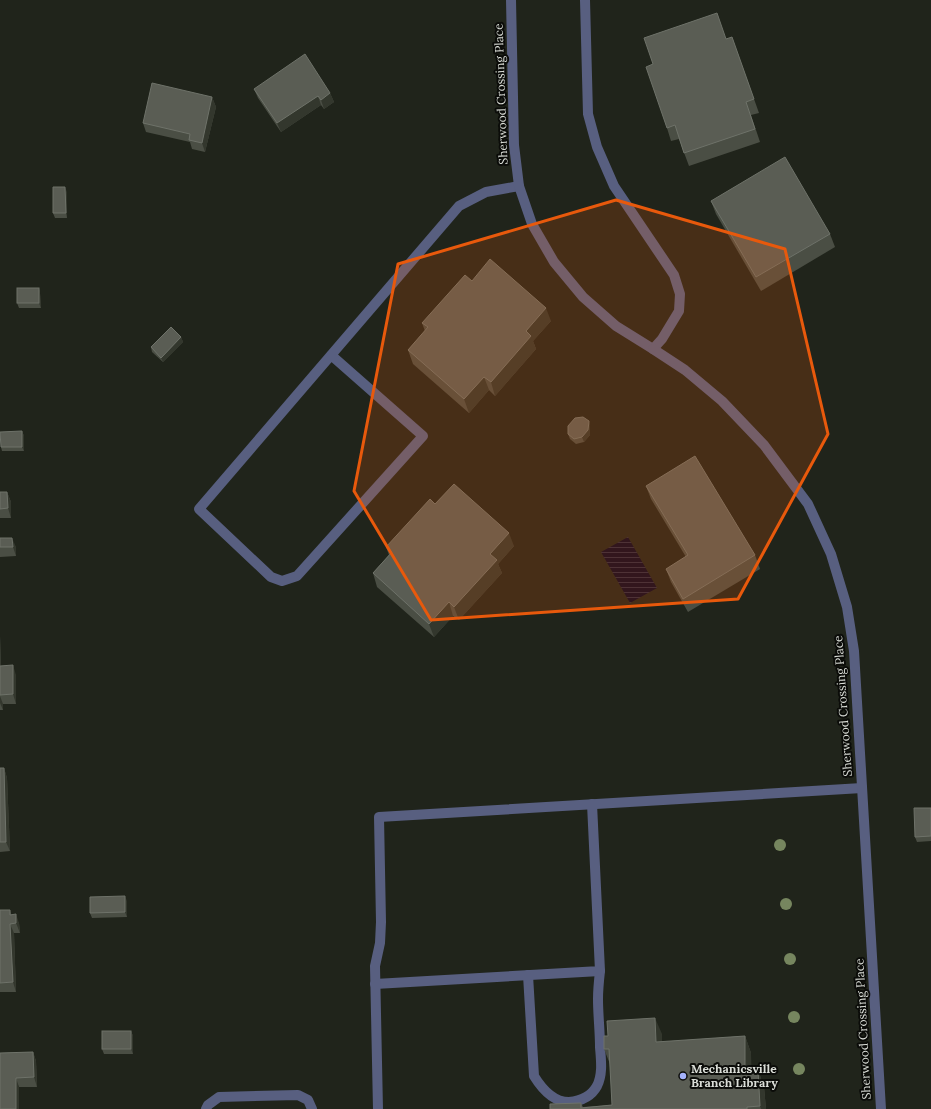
<svg xmlns="http://www.w3.org/2000/svg" width="931" height="1109" viewBox="0 0 931 1109" font-family="Lora,serif">
<style>
.water{fill:url(#water-rules)}
.lines{fill:none;stroke-linecap:round;stroke-linejoin:round}
.lane{stroke:#585f80;stroke-width:10}
.street{stroke:#585f80;stroke-width:10}
.tree{fill:#76865f}
.wall{fill:#4a4e44}
.shaded-wall{fill:#33372d}
.building{fill:#5a5d54;stroke:#6e7269}
.marked{fill:#e8590c;fill-opacity:0.2;stroke:#e8590c;stroke-width:3;stroke-linejoin:round}
.poi-dot{fill:#a4b2fc;stroke:#0b0c09;stroke-width:1.5}
.labels{text-anchor:middle;stroke-width:4;stroke-linejoin:round;paint-order:stroke}
.street-label{font-size:12px;fill:#dbded8;stroke:#0b0c09}
.poi-label{font-size:12px;font-weight:bold;fill:#dbded8;stroke:#0b0c09;text-anchor:start}
</style>
<defs>
<pattern id="water-rules" width="6" height="5" patternUnits="userSpaceOnUse"><rect width="6" height="5" fill="#050522"/><path d="M0 2.5h6" fill="none" stroke="#292941"/></pattern>
</defs>
<rect width="100%" height="100%" fill="#20241b"/>
<polygon class="water" points="628,537 657,588 630,603 601,552"/>
<g class="lines">
<g class="lane">
<polyline points="331,355 423,436 297,576 282,581 271,577 199,509 459,206 486,192 519,186"/>
<path d="M 528,975 L 534,1076 C 542,1089 553,1102 569,1102 C 581,1101 591,1097 597,1086 C 603,1074 601,1060 600,1047 C 600,1031 598,1015 598,999 C 598,990 599,980 600,971"/>
<polyline points="375,984 600,971 592,804"/>
<polyline points="206,1109 208,1105 219,1097 298,1095 308,1100 312,1109"/>
<polyline points="378,1109 375,966 380,943 381,922 379,817 862,788"/>
</g>
<g class="street">
<polyline points="511,0 514,145 519,186 532,224 554,262 583,297 616,326 653,349 662,339 679,311 680,294 674,275 614,186 597,147 588,114 585,0"/>
<polyline points="653,349 685,370 722,401 764,445 808,504 831,554 847,607 854,651 881,1109"/>
</g>
</g>
<g class="tree">
<circle cx="780" cy="845" r="6"/>
<circle cx="786" cy="904" r="6"/>
<circle cx="790" cy="959" r="6"/>
<circle cx="794" cy="1017" r="6"/>
<circle cx="799" cy="1069" r="6"/>
</g>
<g class="wall">
<polygon points="732,37 759,113 751,115 760,142 689,166 679,139 671,141 667,128"/>
<polygon points="254,89 330,93 334,102 324,109 321,105 281,132 258,98"/>
<polygon points="212,97 216,107 205,152 192,149 190,142 146,132 143,123"/>
<polygon points="67,192 67,218 55,218 53,213"/>
<polygon points="711,201 830,234 835,247 761,291 716,214"/>
<polygon points="472,281 551,321 533,341 536,349 495,396 489,390 469,413 413,364 408,350 425,331 422,323"/>
<polygon points="39,288 40,293 41,308 19,308 17,303"/>
<polygon points="181,337 183,342 163,362 152,352 151,347"/>
<polygon points="589,421 590,426 590,435 584,442 576,444 570,439 568,434"/>
<polygon points="22,431 24,436 24,451 2,451 1,447"/>
<polygon points="646,486 755,555 760,569 688,612 671,582 666,569 686,557 651,499"/>
<polygon points="0,492 7,492 11,502 11,518 0,518"/>
<polygon points="435,504 514,546 498,564 502,573 459,620 453,616 434,637 377,587 373,573 389,555 386,547"/>
<polygon points="0,538 16,547 16,556 0,557"/>
<polygon points="0,635 1,666 16,675 16,704 3,704 3,710 0,710"/>
<polygon points="0,768 4,768 7,778 10,851 0,852"/>
<polygon points="931,808 931,841 917,842 915,837"/>
<polygon points="127,901 127,917 92,918 90,913"/>
<polygon points="0,910 10,910 11,914 19,923 20,933 14,933 16,992 0,992"/>
<polygon points="131,1031 133,1036 133,1054 104,1054 102,1049"/>
<polygon points="662,1034 662,1042 745,1036 751,1053 751,1070 758,1070 764,1087 766,1109 550,1109 581,1103 583,1107 612,1105 610,1064 604,1049"/>
<polygon points="33,1052 36,1061 37,1087 19,1087 0,1053"/>
</g>
<g class="shaded-wall">
<polygon points="330,93 334,102 324,109 321,100"/>
<polygon points="318,96 321,105 281,132 277,123"/>
<polygon points="212,97 216,107 205,152 202,143"/>
<polygon points="65,187 67,192 67,218 66,213"/>
<polygon points="39,288 40,293 41,308 39,303"/>
<polygon points="546,308 551,321 533,341 536,349 495,396 491,382 526,331"/>
<polygon points="181,337 183,342 163,362 161,358"/>
<polygon points="484,377 489,390 469,413 464,399"/>
<polygon points="589,421 590,426 590,435 584,442 582,437"/>
<polygon points="22,431 24,436 24,451 22,447"/>
<polygon points="7,492 11,502 11,518 8,508"/>
<polygon points="509,533 514,546 498,564 502,573 459,620 454,607 490,554"/>
<polygon points="12,538 16,547 16,556 13,547"/>
<polygon points="449,602 453,616 434,637 429,624"/>
<polygon points="0,635 0,636 1,675 0,672"/>
<polygon points="13,665 16,675 16,704 13,694"/>
<polygon points="0,696 3,704 3,710 0,703"/>
<polygon points="4,768 7,778 10,851 6,842"/>
<polygon points="125,896 127,901 127,917 125,912"/>
<polygon points="16,914 19,923 20,933 16,923"/>
<polygon points="10,924 14,933 16,992 13,982"/>
<polygon points="655,1018 662,1034 662,1059 656,1042"/>
<polygon points="131,1031 133,1036 133,1054 131,1049"/>
<polygon points="745,1036 751,1053 752,1087 745,1070"/>
<polygon points="33,1052 36,1061 37,1087 34,1077"/>
<polygon points="758,1070 764,1087 766,1109 761,1109 760,1106"/>
<polygon points="16,1078 19,1087 19,1109 16,1109"/>
</g>
<g class="building">
<polygon points="717,13 726,39 732,37 754,99 746,102 755,129 684,153 675,125 667,128 646,67 653,64 644,38"/>
<polygon points="305,54 330,93 321,100 318,96 277,123 254,89"/>
<polygon points="152,83 212,97 202,143 189,140 190,134 143,123"/>
<polygon points="785,157 830,234 756,277 711,201"/>
<polygon points="53,187 65,187 66,213 53,213"/>
<polygon points="490,259 546,308 526,331 531,336 491,382 484,377 464,399 408,350 428,327 422,323 465,275 472,281"/>
<rect x="17" y="288" width="22" height="15"/>
<polygon points="171,327 181,337 161,358 151,347"/>
<polygon points="583,417 589,421 588,430 582,437 574,439 568,434 568,426 575,418"/>
<polygon points="22,431 22,447 1,447 0,432"/>
<polygon points="695,456 755,555 683,599 666,569 688,555 646,486"/>
<polygon points="454,484 509,533 490,554 497,560 454,607 449,602 429,624 373,573 392,552 386,547 430,499 435,504"/>
<polygon points="0,492 7,492 8,508 0,509"/>
<polygon points="0,538 12,538 13,547 0,547"/>
<polygon points="13,665 13,694 0,695 0,666"/>
<polygon points="0,768 4,768 6,842 0,842"/>
<polygon points="914,808 931,808 931,836 915,837"/>
<polygon points="125,896 125,912 90,913 90,897"/>
<polygon points="0,910 10,910 10,915 16,914 16,923 10,924 13,982 0,983"/>
<polygon points="655,1018 656,1042 745,1036 745,1070 758,1070 760,1106 747,1107 747,1109 550,1109 550,1104 581,1103 581,1108 612,1105 609,1049 604,1049 604,1036 608,1036 607,1021"/>
<rect x="102" y="1031" width="29" height="18"/>
<polygon points="33,1052 34,1077 16,1078 16,1109 0,1109 0,1053"/>
</g>
<path class="marked" d="M 616,200 L 785,249 L 828,434 L 738,599 L 431,620 L 354,491 L 398,264 Z"/>
<circle class="poi-dot" cx="683" cy="1076" r="4"/>
<g class="labels">
<g class="street-label">
<text transform="translate(501 94) rotate(-92)" y="4">Sherwood Crossing Place</text>
<text transform="translate(843 706) rotate(-94)" y="4">Sherwood Crossing Place</text>
<text transform="translate(863 1029) rotate(-93)" y="4">Sherwood Crossing Place</text>
</g>
<g class="poi-label">
<text x="691" y="1073">Mechanicsville<tspan x="691" dy="14">Branch Library</tspan></text>
</g>
</g>
</svg>
